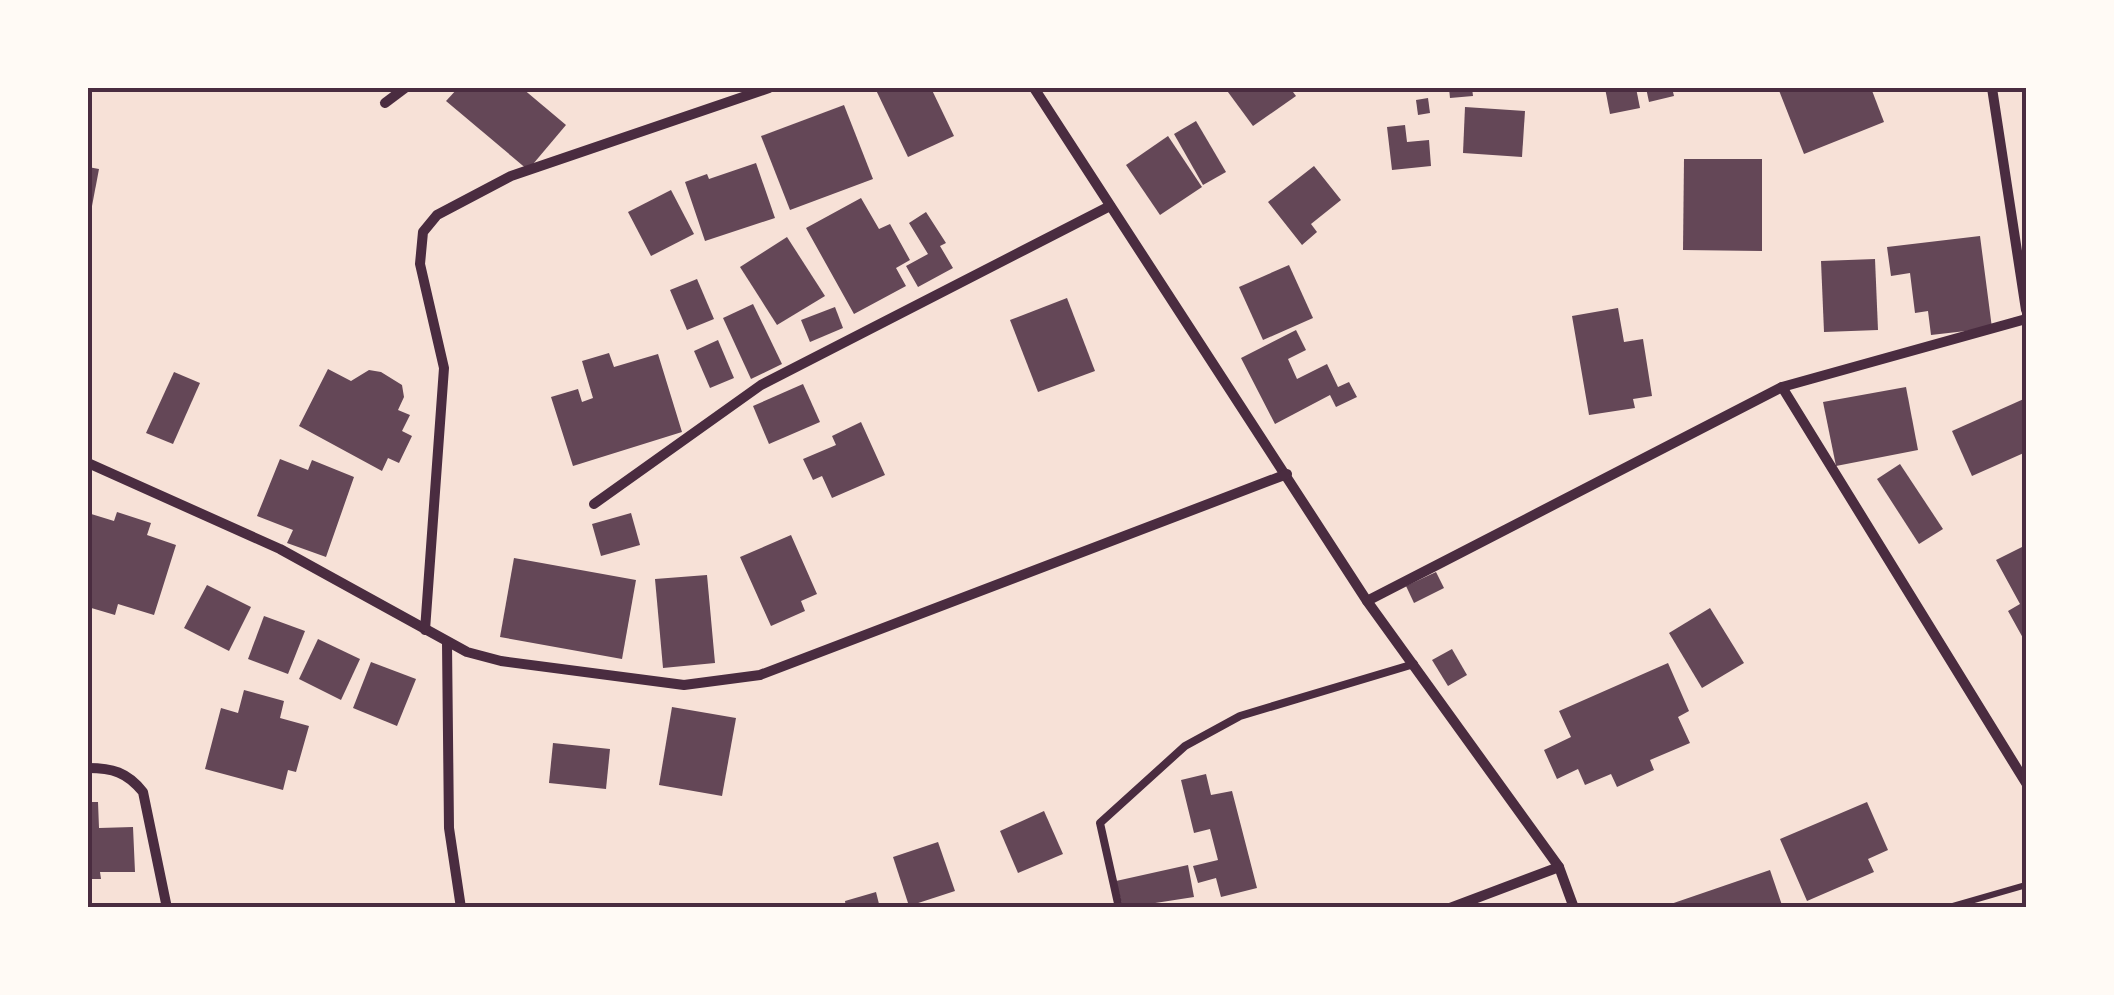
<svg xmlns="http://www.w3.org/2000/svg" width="2114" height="995" viewBox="0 0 2114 995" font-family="'Open Sans',sans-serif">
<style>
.building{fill:#644757}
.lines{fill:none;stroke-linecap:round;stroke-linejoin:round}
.path{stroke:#4a2c40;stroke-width:6}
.service{stroke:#4a2c40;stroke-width:8}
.minor{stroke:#4a2c40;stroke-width:10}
.neatline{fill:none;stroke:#4a2c40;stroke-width:4}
</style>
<rect width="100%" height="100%" fill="#f7e1d7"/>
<g class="building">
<polygon points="458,88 522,88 566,125 528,170 446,101"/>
<polygon points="875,88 931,88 954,136 908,157"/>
<polygon points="1225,88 1290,88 1296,96 1253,126"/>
<polygon points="1449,88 1472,88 1473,96 1450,98"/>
<polygon points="1605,88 1636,88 1640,108 1610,114"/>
<polygon points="1646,88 1672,88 1674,96 1649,102"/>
<polygon points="1778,88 1871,88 1884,122 1804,154"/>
<polygon points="1428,98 1430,113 1418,115 1416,100"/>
<polygon points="844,105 873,179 790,210 761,136"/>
<polygon points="1465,107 1525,111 1522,157 1463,153"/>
<polygon points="1196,121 1226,172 1203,185 1174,134"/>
<polygon points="1405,125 1407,142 1429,140 1431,166 1392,170 1387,127"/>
<polygon points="1168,136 1202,187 1160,215 1126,165"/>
<polygon points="1684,159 1762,159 1762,251 1683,250"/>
<polygon points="756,163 775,218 705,241 685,182 707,174 709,179"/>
<polygon points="1314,166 1341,200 1311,224 1317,232 1302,245 1268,202"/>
<polygon points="88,167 99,169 92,206 88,205"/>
<polygon points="671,190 694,234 651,256 628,212"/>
<polygon points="861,198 879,229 890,224 910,260 896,268 906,286 854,314 806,228"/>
<polygon points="926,212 946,243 940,246 953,268 918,287 906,266 928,254 909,223"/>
<polygon points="1980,236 1992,328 1931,335 1928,311 1915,313 1910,273 1891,276 1887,247"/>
<polygon points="787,237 825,296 777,325 740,267"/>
<polygon points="1875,259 1878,330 1824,332 1821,261"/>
<polygon points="1289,265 1313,318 1263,340 1239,287"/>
<polygon points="697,279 714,319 687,330 670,290"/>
<polygon points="1067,298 1095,371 1038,392 1010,320"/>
<polygon points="753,304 782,364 751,379 723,318"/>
<polygon points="835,307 843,328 810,342 801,320"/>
<polygon points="1618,308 1624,342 1643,339 1652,396 1633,399 1635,408 1589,415 1572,316"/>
<polygon points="1296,330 1306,350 1288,359 1297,379 1327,364 1338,387 1349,382 1357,397 1336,407 1330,395 1275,424 1241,358"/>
<polygon points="718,340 734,378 710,388 694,351"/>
<polygon points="609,353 614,367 658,354 682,432 573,466 551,397 578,389 582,402 593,398 582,361"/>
<polygon points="328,369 351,381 369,370 381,372 402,385 404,397 398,410 410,415 402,431 412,436 399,463 388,458 382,471 299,426"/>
<polygon points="174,372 200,383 173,444 146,433"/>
<polygon points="803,384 820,422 769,444 753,406"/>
<polygon points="1906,387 1918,450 1836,466 1823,402"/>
<polygon points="2026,398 2026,452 1972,476 1952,431"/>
<polygon points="861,422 885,475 832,498 822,476 813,480 803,459 836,445 832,436"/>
<polygon points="280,459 308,470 312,460 354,477 326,557 287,543 293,530 257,516"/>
<polygon points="1900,464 1943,529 1919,544 1877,479"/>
<polygon points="117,512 151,523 147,535 176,545 154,615 118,604 115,615 88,607 88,513 114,521"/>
<polygon points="631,513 640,545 601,556 592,524"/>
<polygon points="791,535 817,594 801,601 805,611 771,626 740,557"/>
<polygon points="2026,545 2026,636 2023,638 2008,611 2020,604 1996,560"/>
<polygon points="514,558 636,580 622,659 500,637"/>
<polygon points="1436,572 1444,588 1414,603 1406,586"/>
<polygon points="707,575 715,663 663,668 655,579"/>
<polygon points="207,585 251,607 229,651 184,628"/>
<polygon points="1710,608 1744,663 1702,688 1669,633"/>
<polygon points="264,616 305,631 288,674 248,659"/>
<polygon points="318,639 360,659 341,700 299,679"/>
<polygon points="1452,649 1467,675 1448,686 1432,660"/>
<polygon points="371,662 416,679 397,726 353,708"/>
<polygon points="1668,663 1689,711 1678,717 1690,743 1650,760 1654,770 1617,787 1611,774 1585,785 1578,769 1557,779 1544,750 1571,737 1559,711"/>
<polygon points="244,690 284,701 280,718 309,726 296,772 288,770 283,790 205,769 221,708 238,713"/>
<polygon points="672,707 736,718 722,796 659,785"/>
<polygon points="553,743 610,749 606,789 549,783"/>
<polygon points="1206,774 1211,795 1232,791 1257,888 1221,897 1216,878 1198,883 1193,866 1218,860 1210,829 1194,833 1181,780"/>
<polygon points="88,802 98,802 99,828 133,827 135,872 100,872 101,879 88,879"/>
<polygon points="1867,802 1888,850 1868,859 1874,872 1807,901 1780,839"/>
<polygon points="1044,811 1063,854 1018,873 1000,831"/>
<polygon points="938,842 955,891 909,906 893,857"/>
<polygon points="1188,865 1194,897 1123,908 1116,881"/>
<polygon points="1770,870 1783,908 1662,908 1662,907"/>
<polygon points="876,892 880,908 846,908 845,901"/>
</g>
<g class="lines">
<polyline class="path" points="1946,908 2026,885"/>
<polyline class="service" points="1119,908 1100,823 1185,746 1240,716 1414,664"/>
<g class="minor">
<polyline points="1034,88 1367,601 1559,867 1574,908"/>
<polyline points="1992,88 2026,310"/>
<polyline points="385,103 405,88"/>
<polyline points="1782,387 2026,783"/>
<polyline points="88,463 280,549 467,652 501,661 684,685 760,675 1287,474"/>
<polyline points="594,504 761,385 1110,206"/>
<polyline points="1367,601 1782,387 2026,319"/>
<polyline points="425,630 444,368 420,264 423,232 437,215 511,176 769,88"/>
<polyline points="447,643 449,828 461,908"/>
<path d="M 88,768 C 112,768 127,772 143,792 L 167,908"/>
<polyline points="1450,908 1559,867"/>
</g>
</g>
<rect width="2114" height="995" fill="none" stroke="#fffaf5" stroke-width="180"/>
<rect x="90" y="90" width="1934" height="815" class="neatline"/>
</svg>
